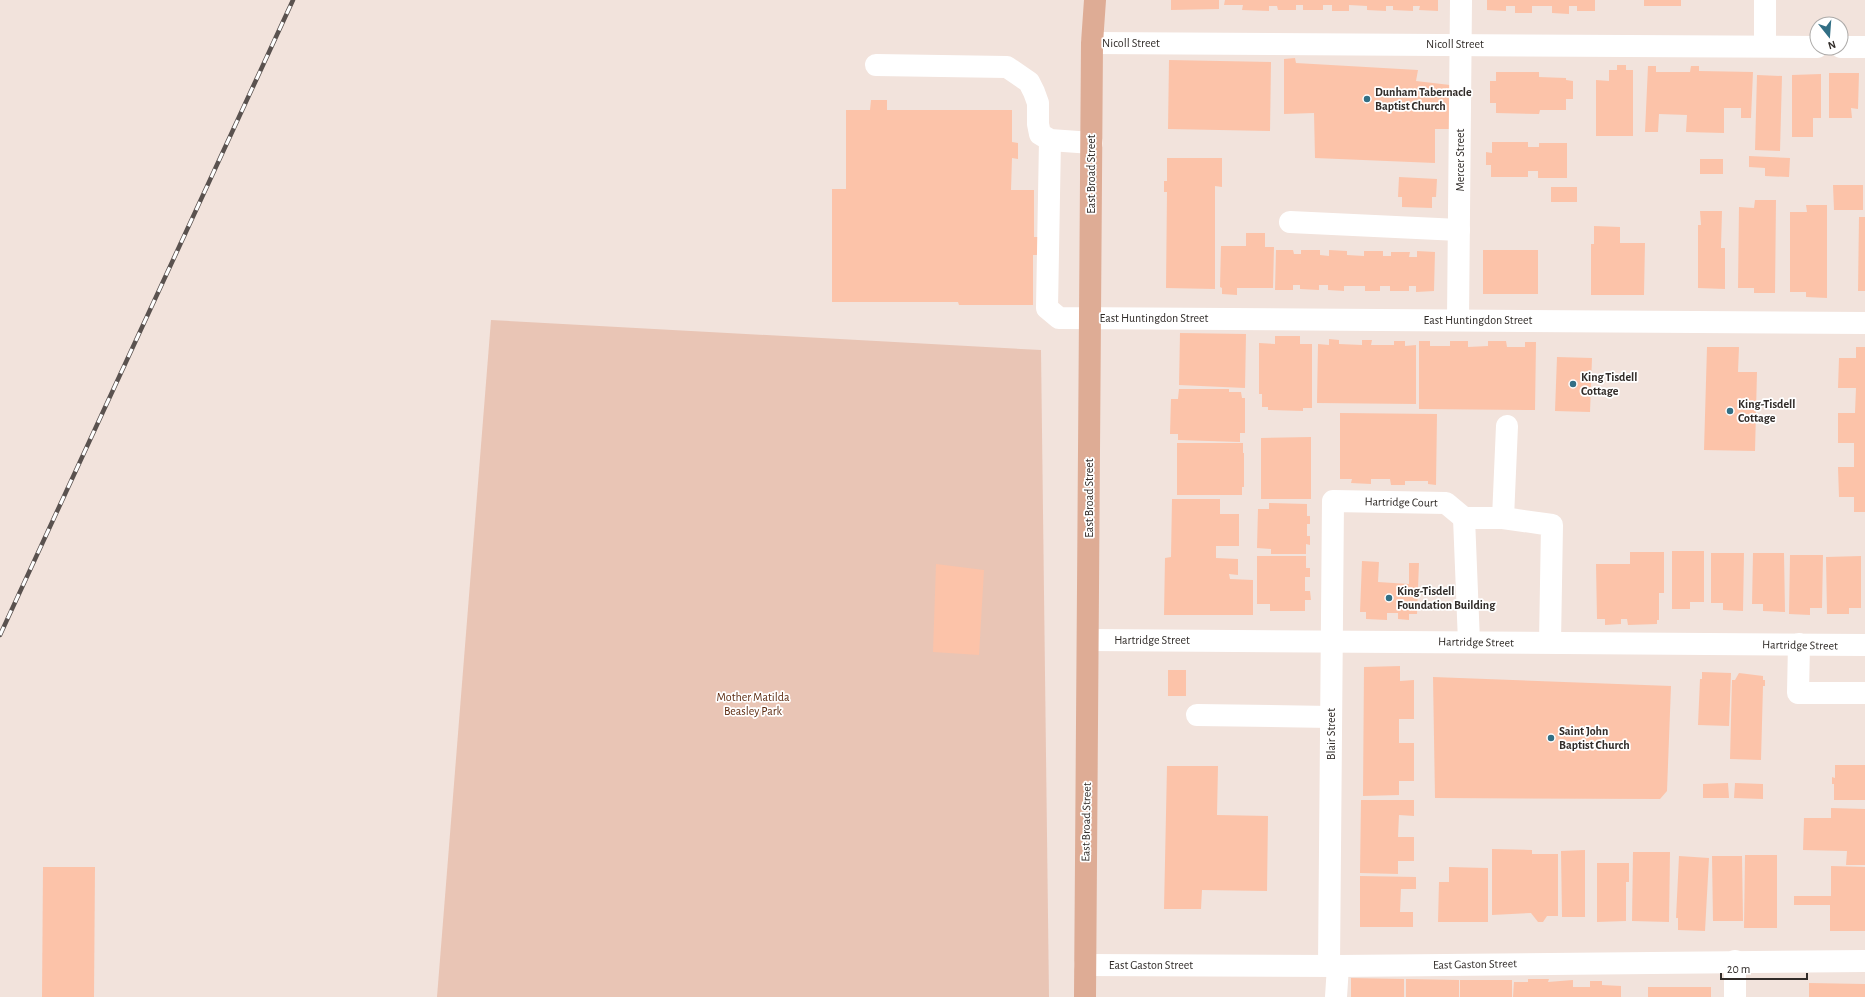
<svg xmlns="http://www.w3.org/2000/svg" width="1865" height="997" viewBox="0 0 1865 997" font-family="'Alegreya Sans',sans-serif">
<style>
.green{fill:#e9c5b5}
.building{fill:#fcc3a9}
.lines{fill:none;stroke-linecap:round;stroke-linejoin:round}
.minor{stroke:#fff;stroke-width:22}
.major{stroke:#deac95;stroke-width:22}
.rail-casing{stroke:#5a524f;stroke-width:4.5}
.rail{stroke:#fff;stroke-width:3;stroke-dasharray:9;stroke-linecap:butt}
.poi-dot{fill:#326f85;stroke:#fff;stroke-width:1.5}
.labels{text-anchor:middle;stroke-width:3.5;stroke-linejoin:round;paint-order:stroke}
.street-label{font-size:12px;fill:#312c29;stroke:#fff}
.poi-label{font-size:12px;font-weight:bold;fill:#312c29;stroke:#fff;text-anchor:start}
.park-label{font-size:12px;fill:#5c2a0f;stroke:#fff}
</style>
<rect width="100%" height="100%" fill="#f2e3dc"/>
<polygon class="green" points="491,320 1041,350 1049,997 437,997"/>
<g class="building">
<polygon points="1171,0 1219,0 1219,9 1171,10"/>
<polygon points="1225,0 1438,0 1438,11 1419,10 1420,6 1413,6 1413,11 1393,10 1393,6 1386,6 1386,11 1367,10 1367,6 1349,5 1349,11 1332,11 1332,5 1323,5 1323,10 1303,10 1303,5 1296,5 1296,10 1278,10 1277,6 1269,6 1269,11 1242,10 1243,5 1224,5"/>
<polygon points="1487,0 1595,0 1595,11 1577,11 1577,6 1569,6 1569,14 1552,13 1552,6 1532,6 1532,13 1515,13 1515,6 1506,6 1506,11 1487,10"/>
<rect x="1644" y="0" width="37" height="6"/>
<polygon points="1295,58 1296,63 1418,70 1416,81 1450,85 1450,129 1435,129 1435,163 1315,158 1314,113 1284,114 1284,59"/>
<polygon points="1169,60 1271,62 1270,131 1168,129"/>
<polygon points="1617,65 1626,65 1626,70 1633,70 1633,136 1596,136 1596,80 1609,81 1609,70 1617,70"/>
<polygon points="1648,66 1656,66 1656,72 1690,72 1691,66 1699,66 1699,71 1753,72 1751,118 1741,118 1741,108 1724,108 1724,133 1686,132 1687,115 1659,114 1658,132 1645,132"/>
<polygon points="1496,72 1539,72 1539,77 1566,78 1566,80 1573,81 1573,99 1566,99 1566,110 1540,110 1539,114 1496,113 1496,103 1490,103 1490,81 1496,81"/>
<polygon points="1829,73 1859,73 1858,109 1851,108 1852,118 1829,118"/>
<polygon points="1821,74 1821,118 1813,118 1813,137 1792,137 1792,75"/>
<polygon points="1757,75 1782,76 1780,151 1755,150"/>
<polygon points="871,100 887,100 887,110 1012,110 1012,142 1018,143 1018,159 1012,158 1011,190 1034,190 1034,237 1042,237 1042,255 1033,255 1033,305 959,305 958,302 832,302 832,189 846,189 846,110 870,110"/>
<polygon points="1492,142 1528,142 1528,147 1539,147 1539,143 1567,143 1567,178 1538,178 1538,171 1528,171 1528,177 1491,177 1491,165 1486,165 1486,152 1492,153"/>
<polygon points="1749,156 1790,158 1789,177 1765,176 1765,168 1749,167"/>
<polygon points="1167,158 1222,158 1222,187 1215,186 1215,289 1166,288 1167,192 1164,192 1164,181 1167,181"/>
<rect x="1700" y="159" width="23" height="15"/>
<polygon points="1399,177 1437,179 1436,197 1432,197 1432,208 1402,207 1402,197 1398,197"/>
<polygon points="1833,185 1863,185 1863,210 1834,210"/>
<rect x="1551" y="187" width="26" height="15"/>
<polygon points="1755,200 1776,200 1775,293 1754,293 1754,288 1738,288 1739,207 1754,208"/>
<polygon points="1806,205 1827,205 1827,298 1806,297 1806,292 1790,292 1790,212 1807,212"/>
<polygon points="1700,211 1722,211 1721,248 1725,248 1725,289 1698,288 1698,225 1701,225"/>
<polygon points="1859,217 1865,217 1865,291 1858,291"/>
<polygon points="1594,226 1620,227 1620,243 1645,243 1644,295 1591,295 1591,244 1594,244"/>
<polygon points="1246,233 1265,233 1265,247 1274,247 1273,288 1237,288 1237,295 1222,294 1222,288 1220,287 1221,246 1246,246"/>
<polygon points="1276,250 1293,250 1294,254 1301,254 1301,250 1320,250 1320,255 1329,256 1329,250 1347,251 1347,255 1364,256 1364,251 1383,251 1383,256 1391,256 1391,252 1410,252 1409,257 1417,257 1417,251 1435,252 1434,291 1416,292 1416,286 1409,286 1409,291 1390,291 1390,286 1380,286 1380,291 1365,291 1365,286 1344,286 1344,291 1328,290 1328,285 1319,285 1319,290 1300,289 1300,285 1293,285 1293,290 1275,290"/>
<rect x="1483" y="250" width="55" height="44"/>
<polygon points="1180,333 1246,334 1245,388 1179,385"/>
<polygon points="1275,336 1300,336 1300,344 1312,344 1312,408 1303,408 1303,411 1268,410 1268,407 1262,407 1262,394 1259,394 1259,343 1275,344"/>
<polygon points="1329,339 1339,340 1339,344 1362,345 1362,340 1372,340 1371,345 1394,345 1394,341 1405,341 1405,346 1416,345 1416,404 1317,403 1318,344 1329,345"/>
<polygon points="1419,341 1430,341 1430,346 1450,346 1450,341 1468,341 1468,347 1488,346 1488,341 1506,341 1507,347 1525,347 1525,342 1536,342 1535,410 1419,409"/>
<polygon points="1707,347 1739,347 1738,372 1757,372 1755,451 1704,450"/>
<polygon points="1856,347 1865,347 1865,512 1854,512 1854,497 1839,497 1838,467 1854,467 1854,443 1838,443 1838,413 1855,413 1856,388 1838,388 1839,358 1856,358"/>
<polygon points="1557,357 1592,358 1590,412 1555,411"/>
<polygon points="1179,389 1229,389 1229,392 1241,392 1242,398 1245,398 1245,433 1240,433 1240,442 1178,440 1178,434 1170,434 1171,399 1178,399"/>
<polygon points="1340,413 1437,414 1436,485 1428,484 1428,481 1405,481 1405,485 1391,485 1390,479 1371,479 1371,484 1351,483 1352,479 1340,479"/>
<polygon points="1311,437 1311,499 1261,499 1261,438"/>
<polygon points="1177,443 1243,443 1243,453 1244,453 1244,487 1242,487 1242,495 1177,495"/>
<polygon points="1172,499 1220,499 1220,514 1239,514 1239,546 1216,546 1216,558 1238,559 1238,575 1229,574 1230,579 1253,580 1253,615 1164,615 1165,558 1171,557"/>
<polygon points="1269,503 1307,504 1307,516 1310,516 1310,524 1307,524 1307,536 1310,536 1310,545 1306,544 1306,554 1271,554 1271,549 1257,548 1258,509 1269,509"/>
<polygon points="1672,551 1704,551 1704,602 1690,602 1690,609 1672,609"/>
<polygon points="1630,552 1664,552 1664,593 1659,593 1659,620 1657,620 1657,624 1628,625 1627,619 1621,619 1621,624 1605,625 1605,619 1597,619 1596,564 1630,564"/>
<polygon points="1711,553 1744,553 1743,611 1723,610 1723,603 1711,603"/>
<polygon points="1753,553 1784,553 1785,612 1763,611 1763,604 1752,604"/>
<polygon points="1790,555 1823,555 1822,608 1810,608 1810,615 1789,614"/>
<polygon points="1257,556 1306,556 1306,568 1310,568 1310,577 1305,577 1305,591 1310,591 1311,600 1305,600 1305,611 1270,611 1270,604 1257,604"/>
<polygon points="1861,556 1861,608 1849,608 1849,614 1827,614 1826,557"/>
<polygon points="1362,561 1379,562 1378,582 1409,584 1409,563 1419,563 1417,614 1409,614 1409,620 1398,619 1398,613 1387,613 1387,620 1366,619 1366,612 1360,612"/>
<polygon points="936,564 984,570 979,655 933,652"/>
<polygon points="1400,666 1400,681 1414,680 1414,719 1399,719 1399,743 1414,743 1414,781 1399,781 1399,795 1363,796 1364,667"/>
<rect x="1168" y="670" width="18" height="26"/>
<polygon points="1702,672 1731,673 1729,726 1698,725 1700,679 1702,679"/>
<polygon points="1739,673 1763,676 1763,680 1765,680 1765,686 1763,686 1761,760 1730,759 1732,680 1735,680"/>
<polygon points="1433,677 1671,686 1667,791 1660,799 1435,798"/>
<polygon points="1835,765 1865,765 1865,800 1834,800 1834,784 1832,784 1832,777 1835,778"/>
<polygon points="1167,766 1218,766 1217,815 1268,816 1267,891 1202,890 1201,909 1164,909"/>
<polygon points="1728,783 1729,798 1703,798 1703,784"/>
<polygon points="1735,783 1763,784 1763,799 1734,798"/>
<polygon points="1361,800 1414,800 1414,816 1399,815 1398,837 1414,837 1414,861 1398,861 1398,874 1360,873"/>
<polygon points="1831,808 1865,809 1865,865 1846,865 1847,851 1803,850 1804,818 1831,818"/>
<polygon points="1492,849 1532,850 1532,854 1558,854 1558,916 1547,916 1543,922 1538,922 1531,913 1492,915"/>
<polygon points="1585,850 1585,917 1562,917 1561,851"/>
<polygon points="1633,852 1670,852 1669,922 1632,921"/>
<polygon points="1745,855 1777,855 1777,928 1744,928"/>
<polygon points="1679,856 1709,858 1705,931 1678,930 1678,918 1676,918"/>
<polygon points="1712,856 1742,856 1743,921 1713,921"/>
<polygon points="1597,863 1629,863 1629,882 1626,882 1626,921 1597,922"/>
<polygon points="1831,866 1865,867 1865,931 1830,931 1830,905 1794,905 1794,896 1831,896"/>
<polygon points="43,867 95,867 94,997 42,997"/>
<polygon points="1449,867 1488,868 1488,922 1438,922 1439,882 1449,882"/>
<polygon points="1360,876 1416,877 1416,889 1401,889 1400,912 1413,912 1413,927 1360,927"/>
<polygon points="1351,978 1404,979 1404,997 1351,997"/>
<polygon points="1406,979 1459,980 1459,997 1406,997"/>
<polygon points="1528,979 1549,979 1548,982 1573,980 1573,987 1590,987 1590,981 1602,981 1602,985 1621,986 1621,997 1513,997 1514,982 1528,982"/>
<rect x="1460" y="980" width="52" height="17"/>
<polygon points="1809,983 1865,984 1865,997 1809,997"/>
<rect x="1648" y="987" width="63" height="10"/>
</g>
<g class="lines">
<g class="minor">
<polyline points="1092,43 1817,47"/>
<polyline points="1765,46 1765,0"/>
<polyline points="1841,47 1865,47"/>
<polyline points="876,65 1007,67 1029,82 1034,92 1038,103 1038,124 1040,134 1050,140 1092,143"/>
<polyline points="1050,140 1047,308 1059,318 1865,323"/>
<polyline points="1290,222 1459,230"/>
<polyline points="1458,320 1461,0"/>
<polyline points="1464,518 1503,518 1507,426"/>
<polyline points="1464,518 1469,642"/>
<polyline points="1503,518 1552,525 1550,642"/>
<polyline points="1088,640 1865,645"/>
<polyline points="1799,644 1798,693 1865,693"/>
<polyline points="1197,715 1331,717"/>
<polyline points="1085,965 1338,966 1865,961"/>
<polyline points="1329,966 1333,501 1446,503 1464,518"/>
<polyline points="1336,997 1338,966"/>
<polyline points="1735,997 1735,961"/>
</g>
<polyline class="major" points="1085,997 1092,43 1095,0"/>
<g class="rail-casing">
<polyline id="rail" points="0,635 293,0"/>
</g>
<use href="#rail" class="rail"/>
</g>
<g class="poi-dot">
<circle cx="1367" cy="99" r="4"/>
<circle cx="1573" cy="384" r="4"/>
<circle cx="1730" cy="411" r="4"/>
<circle cx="1389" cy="598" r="4"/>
<circle cx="1551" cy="738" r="4"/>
</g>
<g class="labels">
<g class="street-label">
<text x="1131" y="47">Nicoll Street</text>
<text x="1455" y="48">Nicoll Street</text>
<text transform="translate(1460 160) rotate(-90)" y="4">Mercer Street</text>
<text transform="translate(1091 174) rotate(-90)" y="4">East Broad Street</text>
<text x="1154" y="322">East Huntingdon Street</text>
<text x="1478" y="324">East Huntingdon Street</text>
<text transform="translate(1089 498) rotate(-90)" y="4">East Broad Street</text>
<text transform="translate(1401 502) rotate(1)" y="4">Hartridge Court</text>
<text x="1152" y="644">Hartridge Street</text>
<text transform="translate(1476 642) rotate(1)" y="4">Hartridge Street</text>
<text transform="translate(1800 645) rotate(1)" y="4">Hartridge Street</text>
<text transform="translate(1331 734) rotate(-90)" y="4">Blair Street</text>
<text transform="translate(1086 822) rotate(-89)" y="4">East Broad Street</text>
<text transform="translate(1475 964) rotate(-1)" y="4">East Gaston Street</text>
<text x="1151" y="969">East Gaston Street</text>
</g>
<g class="poi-label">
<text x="1375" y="96">Dunham Tabernacle<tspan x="1375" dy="14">Baptist Church</tspan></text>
<text x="1581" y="381">King Tisdell<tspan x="1581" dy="14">Cottage</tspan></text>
<text x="1738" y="408">King-Tisdell<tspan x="1738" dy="14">Cottage</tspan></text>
<text x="1397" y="595">King-Tisdell<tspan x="1397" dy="14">Foundation Building</tspan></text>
<text x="1559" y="735">Saint John<tspan x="1559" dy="14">Baptist Church</tspan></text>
</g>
<g class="park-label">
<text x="753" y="701">Mother Matilda<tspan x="753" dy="14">Beasley Park</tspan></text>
</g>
</g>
<g transform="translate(1829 36) rotate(163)"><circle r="19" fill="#ffffff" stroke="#adaba9"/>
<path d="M0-3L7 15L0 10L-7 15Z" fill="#326f85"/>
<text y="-6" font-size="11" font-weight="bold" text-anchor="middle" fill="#312c29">N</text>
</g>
<path d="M1721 973v6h86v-6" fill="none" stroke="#312c29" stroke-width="2"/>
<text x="1727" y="973" font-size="12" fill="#312c29" stroke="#ffffff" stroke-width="3" paint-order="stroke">20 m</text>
</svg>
